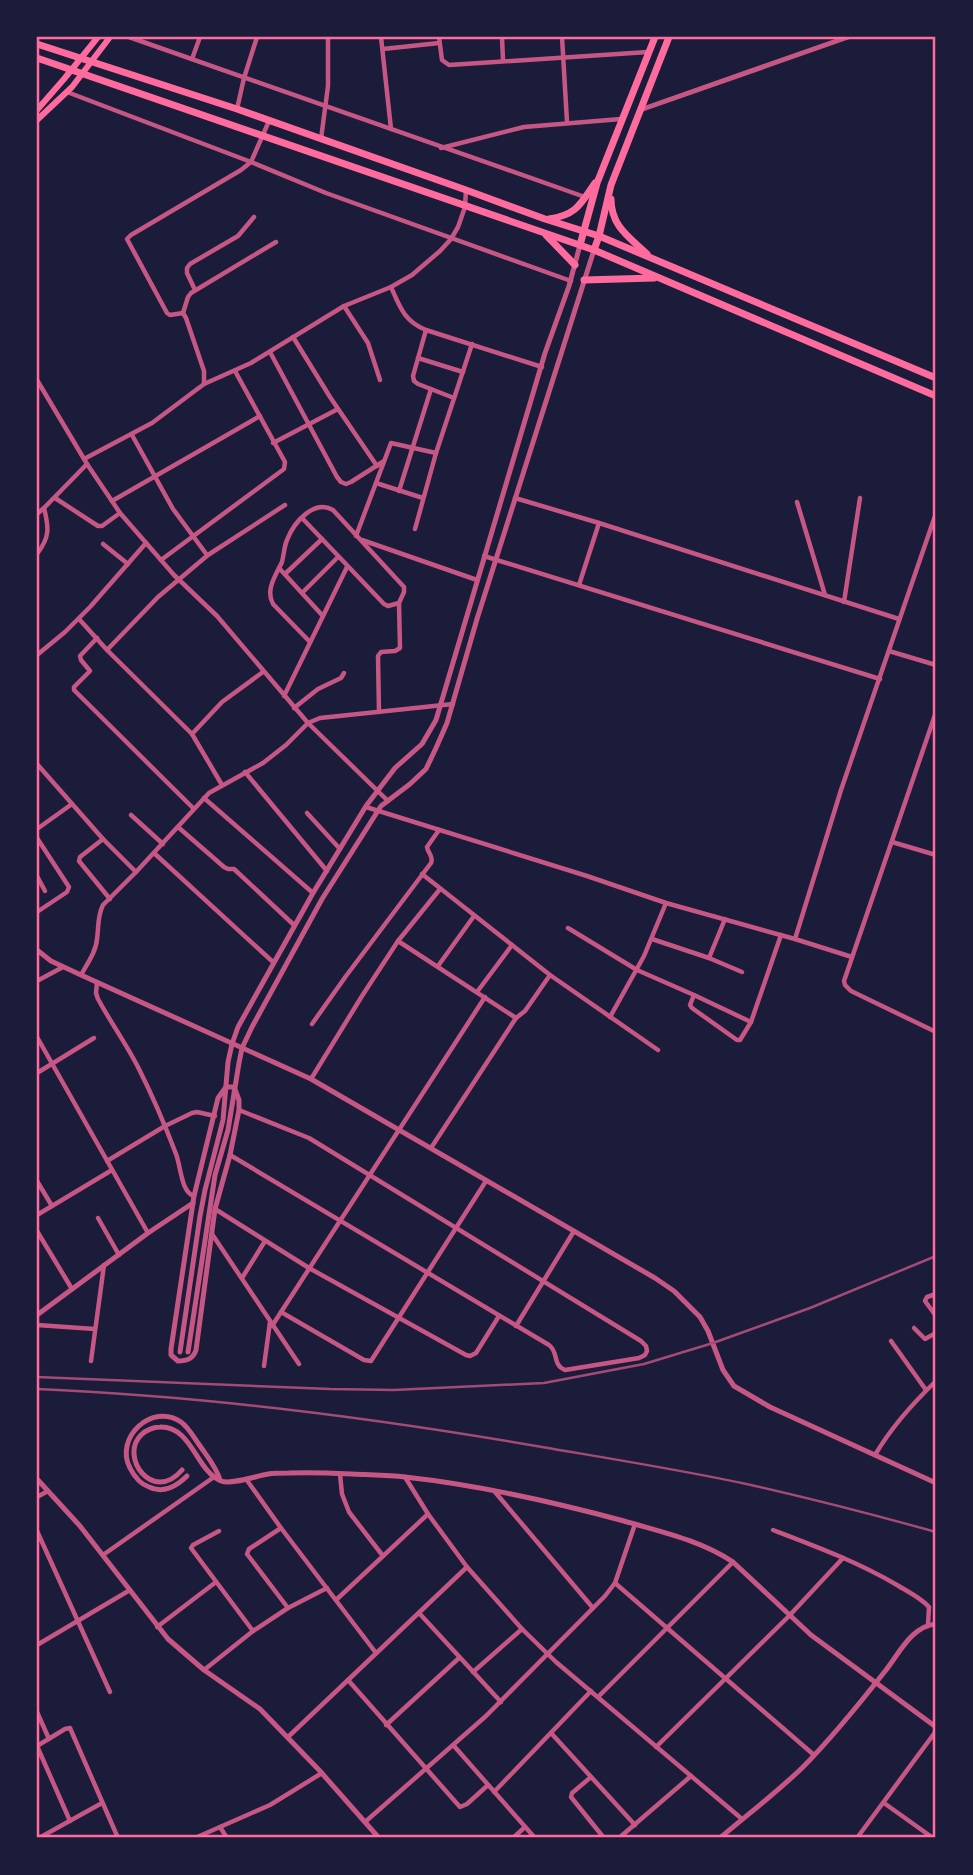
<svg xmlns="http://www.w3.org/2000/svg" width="973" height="1875" viewBox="0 0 973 1875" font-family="'DM Sans',sans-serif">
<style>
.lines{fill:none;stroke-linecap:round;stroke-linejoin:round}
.minor{stroke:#c65784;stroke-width:4.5}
.tertiary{stroke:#c65784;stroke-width:5}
.secondary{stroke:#ff6b9d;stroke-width:6}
.primary{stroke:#ff6b9d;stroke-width:7}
.rail{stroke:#a44b75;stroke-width:2.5}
.neatline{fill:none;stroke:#ff6b9d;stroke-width:2.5}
</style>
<rect width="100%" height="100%" fill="#1b1b3a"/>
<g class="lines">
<g class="minor">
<path d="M 129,37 C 281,91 433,145 585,197"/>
<polyline points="381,37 391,129"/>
<polyline points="439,37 442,60 449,65 648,52"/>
<polyline points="502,37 503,61"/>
<polyline points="562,37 567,122"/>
<polyline points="383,49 439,43"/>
<polyline points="192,59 200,37"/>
<polyline points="67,92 251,162 326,193 571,281"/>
<polyline points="237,109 244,78 257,37"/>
<polyline points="321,139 328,86 328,37"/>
<polyline points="441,148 524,127 621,119"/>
<path d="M 391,287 C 400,307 404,321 426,330"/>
<polyline points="195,290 187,273 187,268 190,264 238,236 254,217"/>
<polyline points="344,306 368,343 380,380"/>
<polyline points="183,313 188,297 191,293 276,242"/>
<polyline points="293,337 330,397 377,466"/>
<polyline points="270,352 337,477 341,482 346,484 351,482 384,461"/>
<polyline points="418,358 463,372"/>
<polyline points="37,380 87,464 120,513 174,575 217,616 308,723 388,801"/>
<polyline points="204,384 204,371 186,318 183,313 170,315 167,313 127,239 131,235 241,170 251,162 269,121"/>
<polyline points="454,398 418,384 414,381 413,376 426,330 542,367"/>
<polyline points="132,435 173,509 207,555"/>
<polyline points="273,443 338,409"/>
<polyline points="84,459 152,423 204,384 251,363 344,306 391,287 412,275 440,251 451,239 458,227 465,207 466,190"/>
<polyline points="376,483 423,498"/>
<polyline points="399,491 431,389"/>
<polyline points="55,498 98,526 102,526 120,513"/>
<polyline points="515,498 599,523 899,619"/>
<polyline points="112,501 260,416"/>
<polyline points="797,502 825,595"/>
<polyline points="37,514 44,508"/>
<polyline points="302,518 384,604 388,606 399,603"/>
<polyline points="415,529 436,453 472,344"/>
<polyline points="356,536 391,443 436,453"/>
<polyline points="362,540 477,580"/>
<polyline points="103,544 128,564"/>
<path d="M 37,554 C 50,537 49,528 44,508 L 87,464"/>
<polyline points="484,556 880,679"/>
<polyline points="161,560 284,469 285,462 235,371"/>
<polyline points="279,568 322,615"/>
<polyline points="285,574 322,539"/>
<polyline points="579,585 599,523"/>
<polyline points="302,593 338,557"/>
<polyline points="844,602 860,498"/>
<polyline points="79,619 107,650 192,734 222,785"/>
<polyline points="97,638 80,656 81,660 90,671 74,687 74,690 194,809"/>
<path d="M 310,642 L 273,604 C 265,590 276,575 282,562 C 284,554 284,547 287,540 C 294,522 314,499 333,510 L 404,587 L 404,592 L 399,603 L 400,648 L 395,651 L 381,652 L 378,656 L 379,712"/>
<polyline points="107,650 158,597 208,555 285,505"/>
<polyline points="889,651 936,665"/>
<polyline points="37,655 65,632 90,607 146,543"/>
<polyline points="284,696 347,567"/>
<polyline points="294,708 318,689 341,678 344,673"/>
<polyline points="936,712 844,981 845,985 851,991 936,1032"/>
<polyline points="192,734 222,702 263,672"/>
<polyline points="37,764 103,839 136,872"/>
<polyline points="245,772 327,871"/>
<polyline points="204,798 313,893"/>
<polyline points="366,807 587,876 666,903 795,939 852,957"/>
<polyline points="307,813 340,849"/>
<polyline points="131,815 163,844"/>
<polyline points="178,827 224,867 228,869 234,869 294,925"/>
<polyline points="37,829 72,804"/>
<polyline points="37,838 69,887 67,892 37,912"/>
<polyline points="103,839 80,857 79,861 110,899"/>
<polyline points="892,842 936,855"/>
<polyline points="154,853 273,962"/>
<polyline points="422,874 550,975 658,1050"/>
<polyline points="37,876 45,891"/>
<polyline points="568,928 637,970 694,995 690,1005 692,1008 737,1040 740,1040 751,1022 781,935"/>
<polyline points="652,939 709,958 742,972"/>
<polyline points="795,939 841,790 936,513"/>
<polyline points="398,941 440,889"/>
<polyline points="709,958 725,919"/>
<polyline points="438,966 474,916"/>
<path d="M 81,975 C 87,964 96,952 97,939 C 99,926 97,917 103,905 L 136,872 L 209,793 L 263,763 L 286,745 L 308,723 L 320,718 L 453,704"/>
<polyline points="37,981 63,967"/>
<path d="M 97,982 L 96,993 L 98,999 C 111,1023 127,1045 139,1069 C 153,1097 165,1125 176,1154 C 181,1167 181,1192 194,1196"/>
<polyline points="477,992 512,945"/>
<polyline points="694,995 751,1022"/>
<polyline points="610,1017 644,956 666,903"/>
<polyline points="516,1018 525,1011 550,975"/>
<path d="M 312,1024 L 346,976 L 431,863 C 434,856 428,854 427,847 L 439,830"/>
<polyline points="37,1037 148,1233"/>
<polyline points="37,1073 94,1038"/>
<polyline points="311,1079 362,996 398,941 516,1018 431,1148"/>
<path d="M 230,1155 L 549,1345 C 559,1352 552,1365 565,1370 L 639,1358 L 645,1355 L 647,1351 L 646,1346 L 641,1341 L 309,1138 L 239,1110"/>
<polyline points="107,1161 165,1126 192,1113 197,1112 215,1116"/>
<polyline points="37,1181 52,1206"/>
<polyline points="215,1209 309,1268 466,1355 470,1356 476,1353 499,1316"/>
<polyline points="37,1215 112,1170"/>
<polyline points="98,1218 119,1255"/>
<polyline points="37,1231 72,1289"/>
<polyline points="212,1234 299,1364"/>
<polyline points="242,1278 265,1241"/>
<polyline points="936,1294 927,1297 925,1301 936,1316"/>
<polyline points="281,1312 364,1360 371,1361 486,1181"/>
<polyline points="37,1325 95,1329"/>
<polyline points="272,1326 485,997"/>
<polyline points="516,1326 574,1231"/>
<polyline points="914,1328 925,1339 936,1333"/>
<polyline points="891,1341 926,1390"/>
<polyline points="91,1361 104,1265"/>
<polyline points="264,1366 270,1322"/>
<path d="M 875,1455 C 892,1426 912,1404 936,1381"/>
<polyline points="340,1474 342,1494 349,1512 383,1556"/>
<polyline points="405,1477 428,1514 467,1567 522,1629 556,1662 742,1819"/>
<polyline points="246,1479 281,1528 376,1653"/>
<polyline points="495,1492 593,1608"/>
<polyline points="37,1497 48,1491"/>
<polyline points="281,1528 249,1549 247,1554 288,1608"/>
<path d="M 773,1530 C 815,1546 858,1562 897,1585 C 908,1592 920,1597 929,1607 L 928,1625"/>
<polyline points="37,1531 110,1692"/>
<polyline points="219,1531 193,1545 191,1548 253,1631"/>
<polyline points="103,1555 214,1477"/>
<polyline points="615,1583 814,1755"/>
<polyline points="336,1600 428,1514"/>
<polyline points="419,1613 501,1702"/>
<polyline points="157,1627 216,1582"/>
<polyline points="37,1645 130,1590"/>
<polyline points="204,1670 253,1631 288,1608 327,1588"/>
<polyline points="473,1672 522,1629"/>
<polyline points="348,1680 460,1807 467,1804 488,1785"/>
<polyline points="598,1697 733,1562"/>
<polyline points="37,1712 49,1739"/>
<polyline points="386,1725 459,1658"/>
<polyline points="551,1733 635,1825"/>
<polyline points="288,1737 467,1567"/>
<polyline points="37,1746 65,1729 70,1728 118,1838"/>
<polyline points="37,1746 70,1821"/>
<polyline points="454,1746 535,1838"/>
<polyline points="656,1747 789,1616 843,1558"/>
<polyline points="591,1777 572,1793 571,1797 604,1838"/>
<polyline points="494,1792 591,1691"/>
<polyline points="884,1803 933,1838"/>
<polyline points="365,1822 486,1716 605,1596 615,1583 635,1524"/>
<polyline points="220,1827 227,1838"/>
<polyline points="39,1838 102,1803"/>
<polyline points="195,1838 270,1805 322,1773"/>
<polyline points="513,1838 525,1827"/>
<polyline points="619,1838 691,1776"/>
<polyline points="857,1838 936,1731"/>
</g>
<g class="tertiary">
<polyline points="640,110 848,37"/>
<polyline points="37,950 51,961 81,975 311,1079 655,1278 674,1291 700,1317 708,1331 723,1370 734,1386 770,1407 936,1483"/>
<path d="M 226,1087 L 234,1087 L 239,1100 L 239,1110 L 230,1155 L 215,1209 L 196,1350 C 193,1359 187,1361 178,1361 L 171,1355 L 171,1349 L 194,1196 L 218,1098 Z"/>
<polyline points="37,1315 148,1233 193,1203"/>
<polyline points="180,1352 200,1216 205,1190 223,1120 228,1062 232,1044 238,1027 313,893 366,806 395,768 422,744 436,720 545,353 569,286 580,245"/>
<polyline points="188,1352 215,1175 228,1130 239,1063 242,1048 252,1027 322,899 381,806 410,784 426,769 436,748 447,723 477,619 594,250"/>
<path d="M 182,1470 C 153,1504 119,1457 141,1435 C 146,1430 154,1427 160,1427 C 192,1426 196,1471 221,1481 C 231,1485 256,1476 268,1474 C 275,1473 282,1473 289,1473 C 310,1472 331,1473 352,1474 C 370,1475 388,1475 405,1477 C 478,1485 554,1502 624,1521 C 661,1532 700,1540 733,1562 L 811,1635 L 936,1727"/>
<path d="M 187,1476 C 177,1486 163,1494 149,1487 C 140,1484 134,1476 130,1468 C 114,1438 152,1402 181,1422 C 188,1427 193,1436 198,1443 C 206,1455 216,1466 220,1480"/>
<polyline points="37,1479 80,1526 168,1639 204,1670 260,1709 319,1770 379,1838"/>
<path d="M 720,1838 C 747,1815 776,1793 802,1768 C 832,1738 860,1703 886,1670 C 900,1652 912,1626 936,1624"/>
</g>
<g class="secondary">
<polyline points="37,110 64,79 98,37"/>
<polyline points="37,120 72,87 110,37"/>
</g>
<g class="primary">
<polyline points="37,44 237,109 466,190 545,219 599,236 936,378"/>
<polyline points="37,58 594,250 936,396"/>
<path d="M 611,199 C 611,226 629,237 647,254"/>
<path d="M 549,219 C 576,215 580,205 595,183"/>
<polyline points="546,235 575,265"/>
<polyline points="580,245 597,183 655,37"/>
<polyline points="594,250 599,236 611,185 669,37"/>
<polyline points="584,280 654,278"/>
</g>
<g class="rail">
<polyline points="37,1377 330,1389 394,1390 544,1383 644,1364 713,1343 810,1308 936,1256"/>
<path d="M 37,1389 C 206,1396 375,1418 542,1447 C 612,1459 682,1470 751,1485 C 813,1499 875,1515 936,1532"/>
</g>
</g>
<rect width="973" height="1875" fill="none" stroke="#1b1b3a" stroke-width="77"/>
<rect x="38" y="38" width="896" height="1798" class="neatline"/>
</svg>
